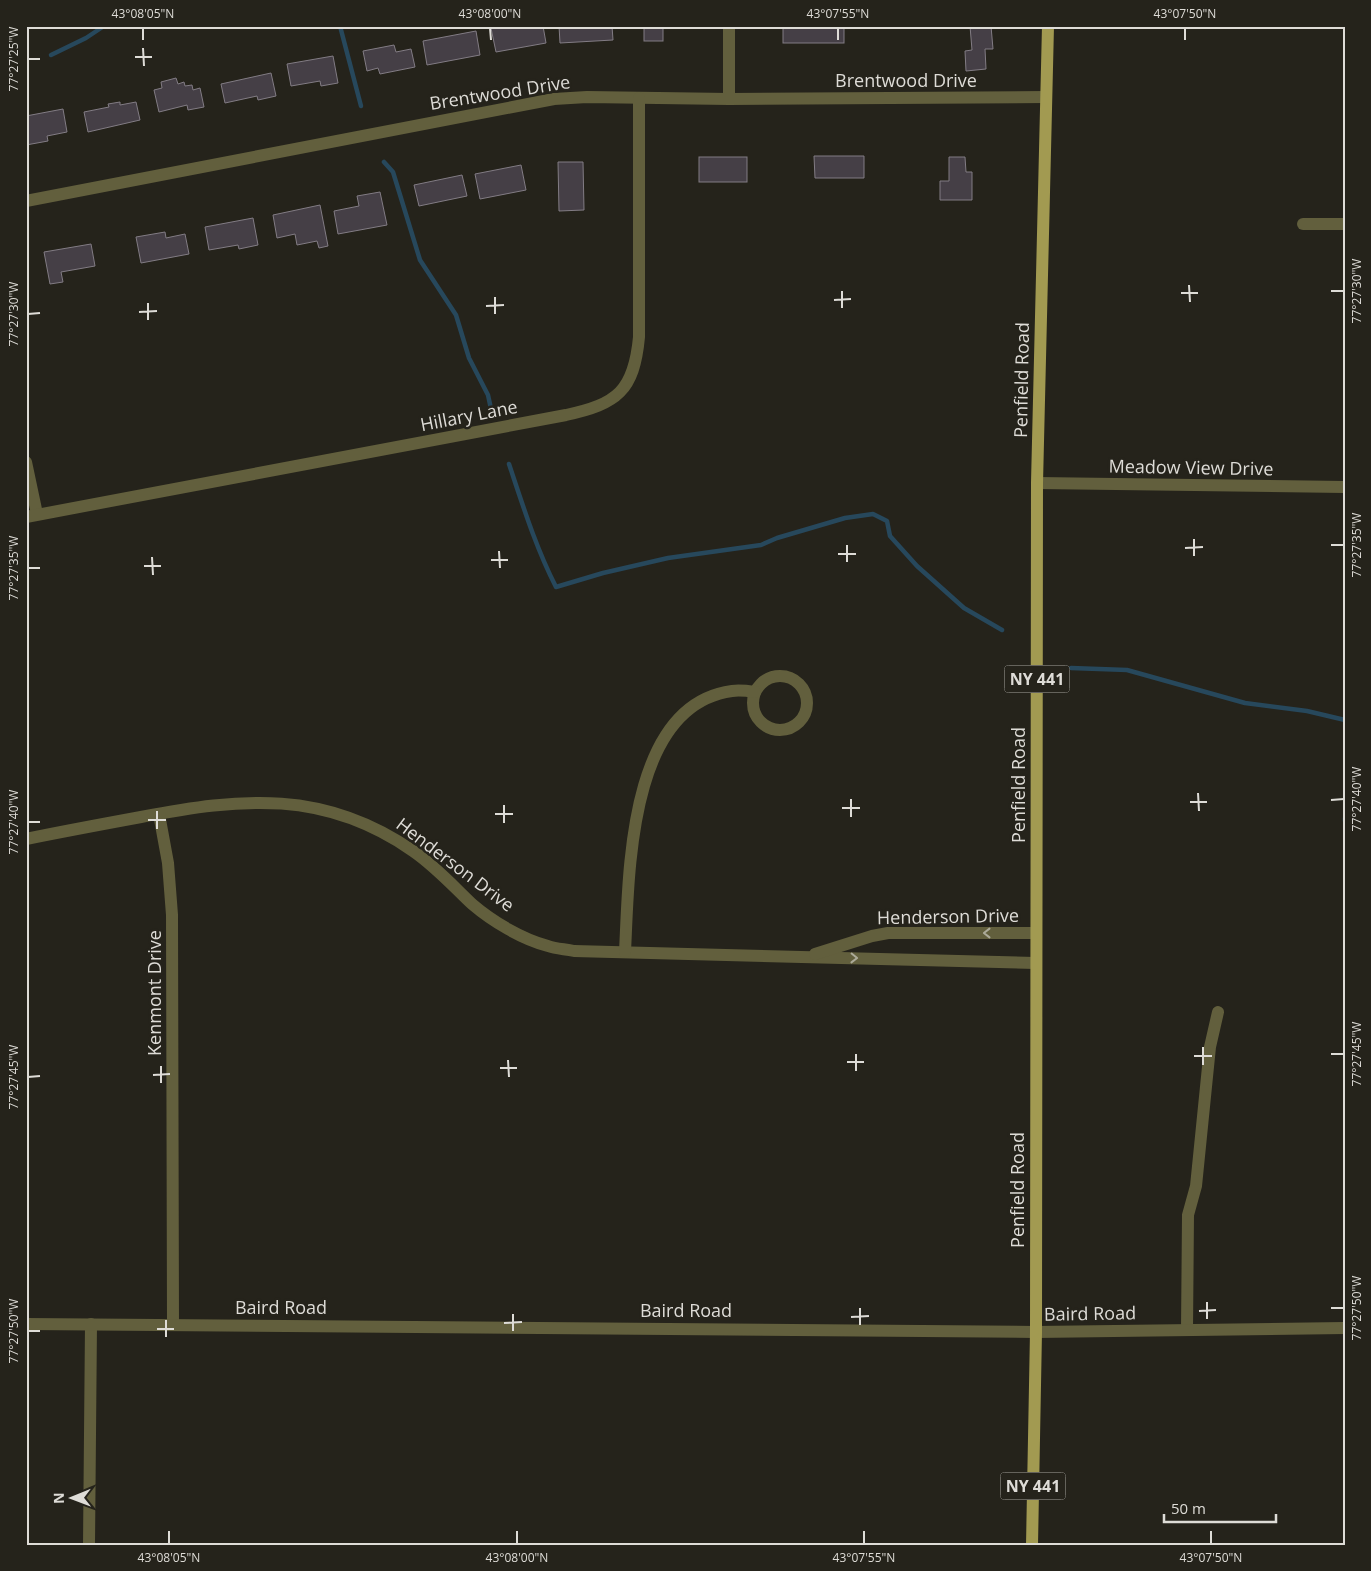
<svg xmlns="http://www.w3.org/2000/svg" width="1371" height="1571" viewBox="0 0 1371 1571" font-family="'Open Sans',sans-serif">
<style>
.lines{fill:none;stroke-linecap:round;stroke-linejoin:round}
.stream{stroke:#27485c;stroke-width:4.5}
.building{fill:#453f46;stroke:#827c84}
.minor{stroke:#625f3d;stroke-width:12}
.tertiary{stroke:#625f3d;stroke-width:12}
.primary{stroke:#a29a51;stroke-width:12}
.oneway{stroke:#acaa99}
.ticks{fill:none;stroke:#dedcd7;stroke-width:2}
.labels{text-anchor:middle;stroke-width:5;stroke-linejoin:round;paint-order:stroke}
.shield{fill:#25231b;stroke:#a6a49f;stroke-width:1}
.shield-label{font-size:16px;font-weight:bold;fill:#dedcd7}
.street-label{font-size:18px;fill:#dedcd7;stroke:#25231b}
.neatline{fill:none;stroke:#dedcd7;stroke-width:2}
.ticks-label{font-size:12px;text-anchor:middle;fill:#dedcd7}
</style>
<rect width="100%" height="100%" fill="#25231b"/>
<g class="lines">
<g class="stream">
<polyline points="340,26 361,106"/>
<polyline points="51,55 86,38 104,26"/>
<polyline points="384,162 393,172 420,260 456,315 469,358 488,395 491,409"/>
<path d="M 509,464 C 523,506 536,548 556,587 L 603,573 L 668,558 L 761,545 L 777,538 L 845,518 L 873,514 L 887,521 L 890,536 L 917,566 L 964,608 L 1002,630"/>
<polyline points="1071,668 1127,670 1245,703 1307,711 1345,720"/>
<polyline points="1345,818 1345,821"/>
</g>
</g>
<g class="building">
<polygon points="500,26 543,26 546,43 496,52 491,28"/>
<polygon points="559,26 612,26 613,40 560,43"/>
<rect x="644" y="26" width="19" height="15"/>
<rect x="783" y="26" width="61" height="17"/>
<polygon points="970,26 991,26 993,49 985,49 986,69 966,71 965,51 972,50"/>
<polygon points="476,31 480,55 427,65 423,41"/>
<polygon points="394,45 396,52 411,49 415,67 380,74 378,68 367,71 363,51"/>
<polygon points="333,56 338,83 321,86 320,81 291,86 287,64"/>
<polygon points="271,73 276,96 258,100 257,96 225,103 221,84"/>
<polygon points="176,78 178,84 184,82 185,86 192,85 193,90 200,88 204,107 188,110 187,105 159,112 154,90 162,88 161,82"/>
<polygon points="120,102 120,105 136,102 140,120 88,132 84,112 109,107 108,104"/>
<polygon points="63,109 67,132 47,136 48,141 26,145 26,116"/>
<polygon points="814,156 864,156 864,178 815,178"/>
<rect x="699" y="157" width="48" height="25"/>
<polygon points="949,157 965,157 966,172 972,172 972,200 940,200 940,181 949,181"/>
<polygon points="558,162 583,162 584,210 559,211"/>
<polygon points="521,165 526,190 480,199 475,174"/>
<polygon points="462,175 467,196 419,206 414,185"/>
<polygon points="380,192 387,225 338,234 334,211 359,206 357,196"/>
<polygon points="320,205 328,246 319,248 317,241 297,245 295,234 277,238 273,215"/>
<polygon points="253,218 258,245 239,249 238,245 209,250 205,227"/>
<polygon points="165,232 166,238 185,234 189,254 141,263 136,237"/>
<polygon points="91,244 95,266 61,272 63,282 50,284 44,252"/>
</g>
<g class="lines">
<g class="minor">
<polyline points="729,99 729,26"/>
<polyline points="26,201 554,99 587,97 729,99 1046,97"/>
<polyline points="1303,224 1345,224"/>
<polyline points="26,462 37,514"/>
<polyline points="1037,483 1345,487"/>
<path d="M 26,517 L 566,415 C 617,404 634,391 639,337 L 639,98"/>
<circle cx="780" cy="703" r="27"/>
<polyline points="159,814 168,863 172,915 173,1324"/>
<path d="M 26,839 C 65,831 103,824 141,817 C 242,798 324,789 413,851 C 435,866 453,886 472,904 C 493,922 522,939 548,946 C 556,949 565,949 574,951 L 1035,963"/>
<path d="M 625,952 C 629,873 628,705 732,691 C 739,690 748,691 755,692"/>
<polyline points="815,954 872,936 888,933 1036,933"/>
<polyline points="1187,1330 1188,1215 1196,1186 1210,1047 1218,1012"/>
<polyline points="89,1545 91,1324"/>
</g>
<polyline class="tertiary" points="26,1324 1036,1332 1345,1328"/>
<polyline class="primary" points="1032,1545 1036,1332 1037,483 1048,26"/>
</g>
<defs><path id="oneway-chevron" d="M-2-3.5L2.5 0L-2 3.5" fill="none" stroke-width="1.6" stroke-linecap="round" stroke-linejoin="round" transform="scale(1.25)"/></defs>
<g class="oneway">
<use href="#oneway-chevron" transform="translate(987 933) rotate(180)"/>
<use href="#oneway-chevron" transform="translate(854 958) rotate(1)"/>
</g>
<path class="ticks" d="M 143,28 L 143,40M 490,28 L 491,40M 838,28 L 838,40M 1185,28 L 1185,40M 143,48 L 144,66M 135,57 L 152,57M 28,59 L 40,59M 1189,285 L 1190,302M 842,291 L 842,308M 1331,291 L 1344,291M 1181,293 L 1198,293M 495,297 L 495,314M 834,300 L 851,299M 148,303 L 148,320M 486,306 L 504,305M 139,312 L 157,311M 28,314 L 40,313M 1194,539 L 1194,556M 847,545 L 847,562M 1331,545 L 1344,545M 1185,548 L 1203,547M 499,551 L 500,568M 838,554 L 856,554M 152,557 L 153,575M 491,560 L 508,560M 144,566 L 161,566M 28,568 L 40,568M 1198,793 L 1199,811M 851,799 L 851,817M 1331,800 L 1344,799M 1190,802 L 1207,802M 504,805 L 504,823M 842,808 L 860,808M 157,811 L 157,829M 495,814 L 513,814M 148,820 L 166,820M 28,822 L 40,822M 1203,1047 L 1203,1065M 856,1054 L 856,1071M 1331,1054 L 1344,1054M 1194,1056 L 1212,1056M 508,1060 L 509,1077M 847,1062 L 864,1062M 161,1066 L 161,1083M 500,1068 L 517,1068M 153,1075 L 170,1074M 28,1077 L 40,1076M 1207,1302 L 1207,1319M 860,1308 L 860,1325M 1331,1308 L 1344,1308M 1199,1311 L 1216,1310M 513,1314 L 513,1331M 851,1317 L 869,1316M 166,1320 L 166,1337M 504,1323 L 522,1322M 157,1329 L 174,1329M 28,1331 L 40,1331M 169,1531 L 169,1544M 517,1531 L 517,1544M 864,1531 L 864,1544M 1211,1531 L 1211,1544"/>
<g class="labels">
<g class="shield">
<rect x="1004.5" y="665.5" width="65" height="27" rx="4"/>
<rect x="1000.5" y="1472.5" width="65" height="27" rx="4"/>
</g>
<g class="shield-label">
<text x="1037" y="685">NY 441</text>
<text x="1033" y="1492">NY 441</text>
</g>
<g class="street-label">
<text x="906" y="87">Brentwood Drive</text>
<text transform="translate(500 93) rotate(-9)" y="6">Brentwood Drive</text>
<text transform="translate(1022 380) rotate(-89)" y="6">Penfield Road</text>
<text transform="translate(469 416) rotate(-11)" y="6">Hillary Lane</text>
<text transform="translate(1191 468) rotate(1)" y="6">Meadow View Drive</text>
<text transform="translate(1019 785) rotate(-90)" y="6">Penfield Road</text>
<text transform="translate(455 865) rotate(37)" y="6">Henderson Drive</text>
<text transform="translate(948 917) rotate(-1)" y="6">Henderson Drive</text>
<text transform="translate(155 993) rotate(-90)" y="6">Kenmont Drive</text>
<text transform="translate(1018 1190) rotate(-90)" y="6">Penfield Road</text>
<text x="281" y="1314">Baird Road</text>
<text x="686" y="1317">Baird Road</text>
<text transform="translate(1090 1314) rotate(-1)" y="6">Baird Road</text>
</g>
</g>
<rect width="1371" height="1571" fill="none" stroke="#25231b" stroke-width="55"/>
<g transform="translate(72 1498) rotate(269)" stroke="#25231b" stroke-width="4" paint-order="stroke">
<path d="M0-4L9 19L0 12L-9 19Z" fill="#dedcd7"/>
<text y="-8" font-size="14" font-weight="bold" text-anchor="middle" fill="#dedcd7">N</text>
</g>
<path d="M1164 1514v8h112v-8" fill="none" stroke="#dedcd7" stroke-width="2.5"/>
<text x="1171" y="1514" font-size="15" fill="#dedcd7" stroke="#25231b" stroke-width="4" paint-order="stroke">50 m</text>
<rect x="28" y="28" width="1316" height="1516" class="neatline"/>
<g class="ticks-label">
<text x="143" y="18">43°08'05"N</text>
<text x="490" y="18">43°08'00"N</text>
<text x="838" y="18">43°07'55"N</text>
<text x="1185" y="18">43°07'50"N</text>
<text transform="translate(14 59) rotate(-90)" y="4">77°27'25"W</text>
<text transform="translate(1357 291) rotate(-90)" y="4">77°27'30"W</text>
<text transform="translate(14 314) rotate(-90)" y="4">77°27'30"W</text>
<text transform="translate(1357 545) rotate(-90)" y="4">77°27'35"W</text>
<text transform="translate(14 568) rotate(-90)" y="4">77°27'35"W</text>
<text transform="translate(1357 799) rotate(-90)" y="4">77°27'40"W</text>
<text transform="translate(14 822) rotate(-90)" y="4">77°27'40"W</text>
<text transform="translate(1357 1054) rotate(-90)" y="4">77°27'45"W</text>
<text transform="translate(14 1077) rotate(-90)" y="4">77°27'45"W</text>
<text transform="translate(1357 1308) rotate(-90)" y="4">77°27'50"W</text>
<text transform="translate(14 1331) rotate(-90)" y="4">77°27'50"W</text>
<text x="169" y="1562">43°08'05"N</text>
<text x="517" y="1562">43°08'00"N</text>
<text x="864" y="1562">43°07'55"N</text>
<text x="1211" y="1562">43°07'50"N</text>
</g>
</svg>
